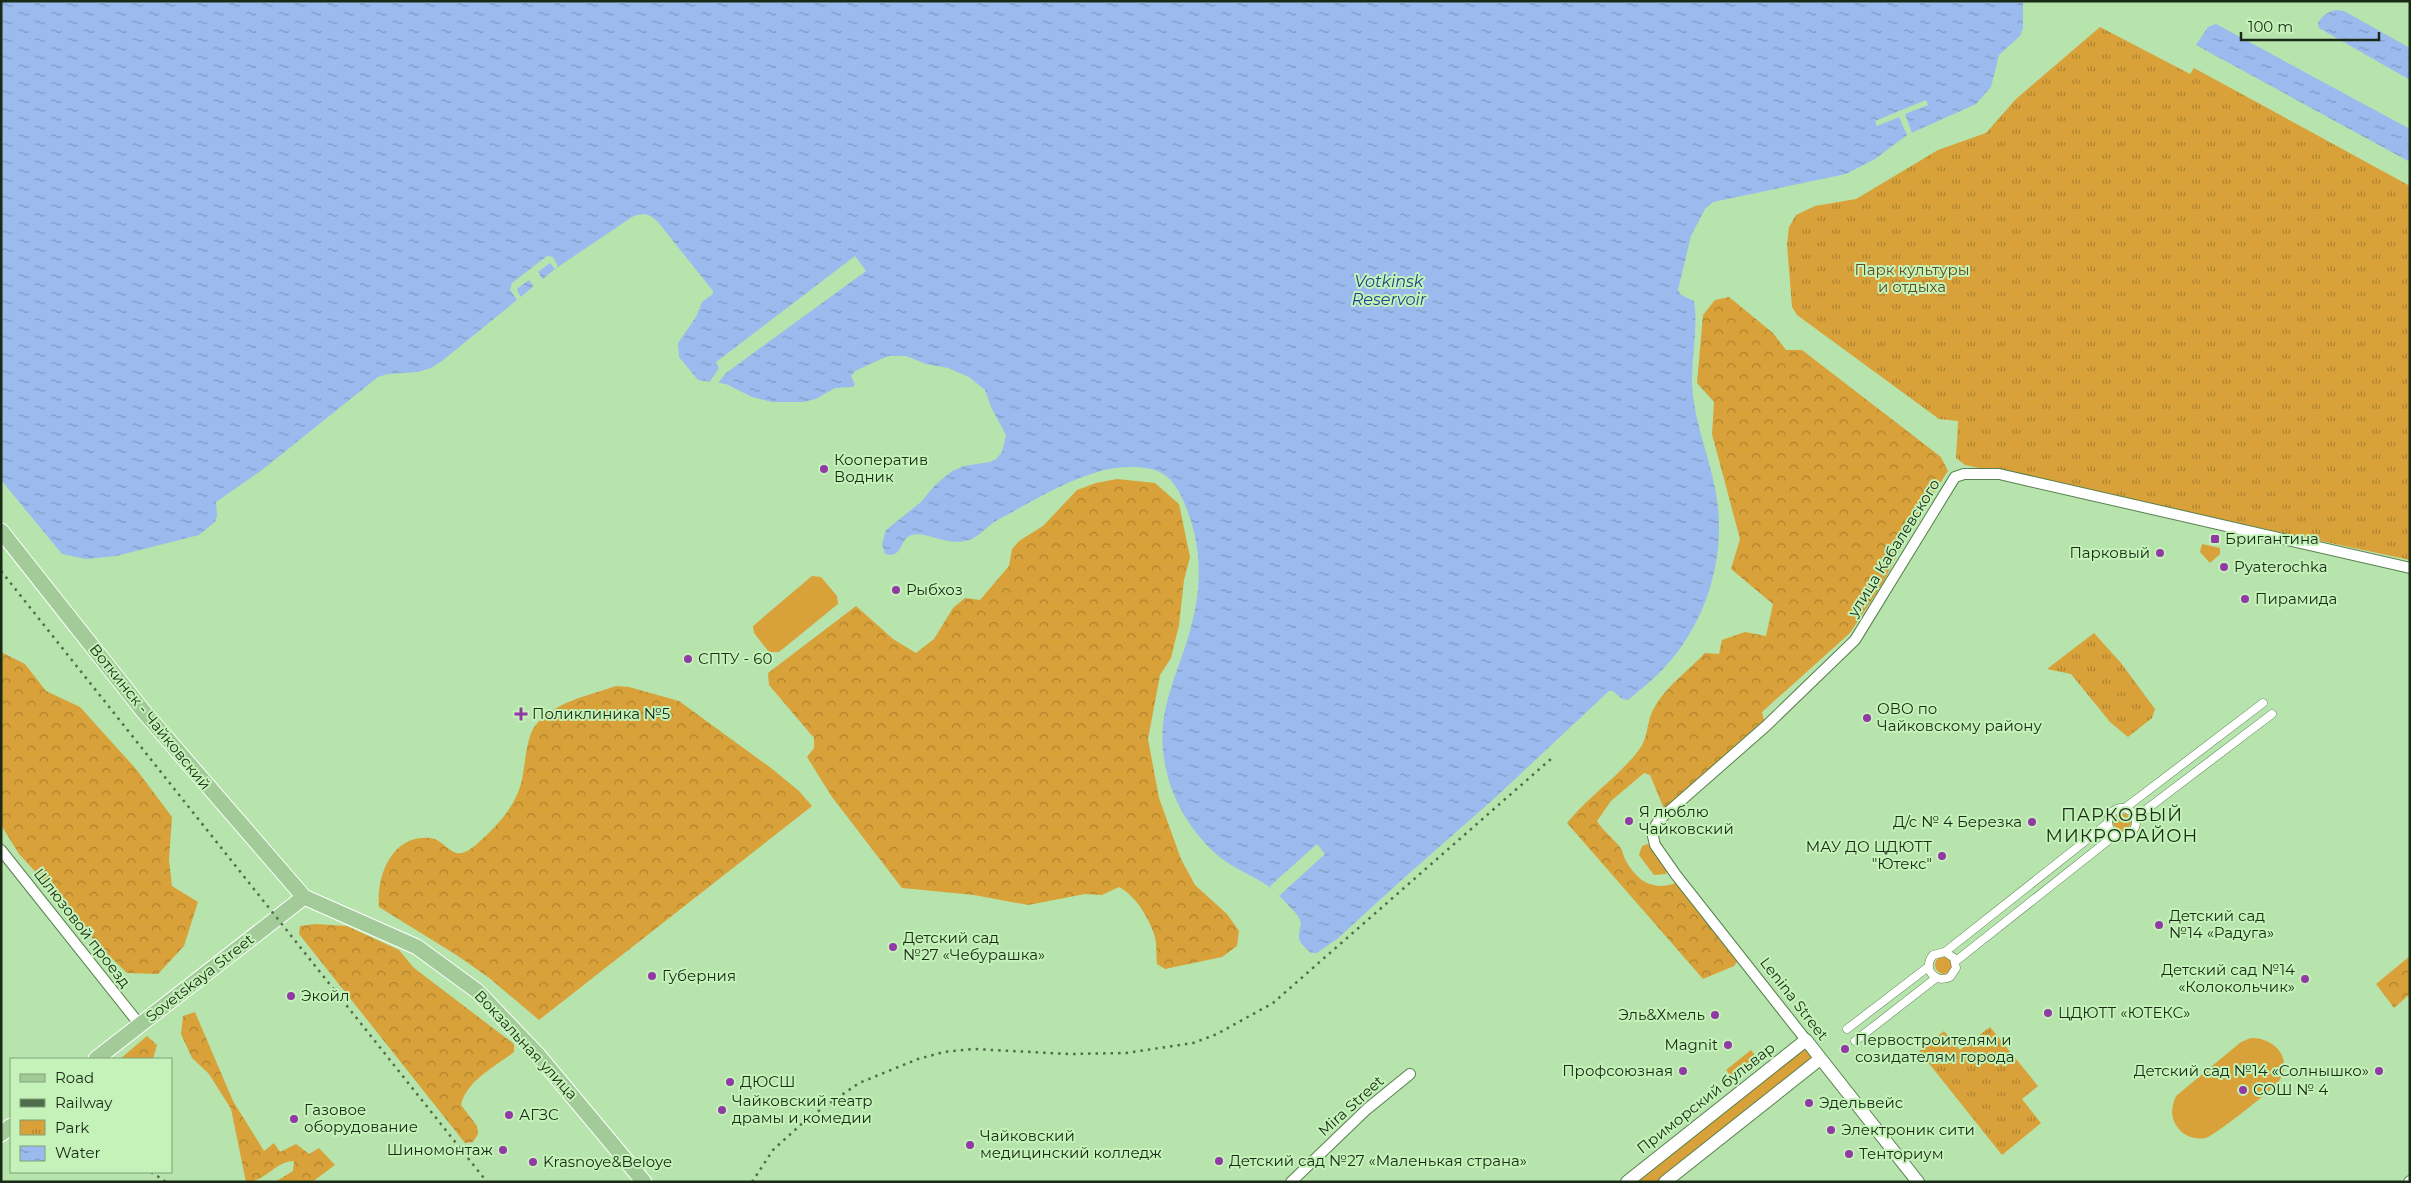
<svg xmlns="http://www.w3.org/2000/svg" width="2411" height="1183" viewBox="0 0 2411 1183" font-family="Montserrat,sans-serif">
<style>
.grass{fill:#d8a139}
.forest{fill:url(#forest-crowns)}
.park{fill:url(#park-tufts)}
.water{fill:url(#water-ripples)}
.pier{fill:#b7e4ac}
.lines{fill:none;stroke-linecap:round;stroke-linejoin:round}
.pedestrian-casing{stroke:#57814d;stroke-width:9}
.minor-casing{stroke:#57814d;stroke-width:12}
.tertiary-casing{stroke:#57814d;stroke-width:14}
.primary-casing{stroke:#fff;stroke-width:17}
.pedestrian{stroke:#fff;stroke-width:8}
.minor{stroke:#fff;stroke-width:10}
.tertiary{stroke:#fff;stroke-width:12}
.primary{stroke:#a3cb9a;stroke-width:15}
.rail{stroke:#516c4a;stroke-width:2.5;stroke-dasharray:2.5 5;stroke-linecap:butt}
.poi-dot{fill:#9139a5;stroke:#c4f2b9;stroke-width:2}
.labels{text-anchor:middle;stroke-width:4;stroke-linejoin:round;paint-order:stroke}
.park-label{font-size:15px;fill:#624b21;stroke:#c4f2b9}
.poi-label{font-size:15px;fill:#192a15;stroke:#c4f2b9;text-anchor:start}
.street-label{font-size:15px;fill:#192a15;stroke:#c4f2b9}
.water-label{font-size:16px;font-style:italic;fill:#15448e;stroke:#c4f2b9}
.quarter-label{font-size:18px;letter-spacing:1px;fill:#192a15;stroke:#c4f2b9}
</style>
<defs>
<pattern id="forest-crowns" width="20" height="18" patternUnits="userSpaceOnUse" patternTransform="scale(1.25)"><rect width="20" height="18" fill="#d8a139"/><path d="M2 6a3 3 0 1 1 6 0M12 15a3 3 0 1 1 6 0" fill="none" stroke="#ae832f"/></pattern>
<pattern id="park-tufts" width="24" height="20" patternUnits="userSpaceOnUse" patternTransform="scale(1.25)"><rect width="24" height="20" fill="#d8a139"/><path d="M3 7l-1-3M5 7V3M7 7l1-3M15 17l-1-3M17 17v-4M19 17l1-3" fill="none" stroke="#ae832f"/></pattern>
<pattern id="water-ripples" width="26" height="14" patternUnits="userSpaceOnUse" patternTransform="scale(1.25)"><rect width="26" height="14" fill="#9bbbef"/><path d="M2 4q2-2 4 0t4 0M15 11q2-2 4 0t4 0" fill="none" stroke="#7e98c0"/></pattern>
</defs>
<rect width="100%" height="100%" fill="#b7e4ac"/>
<g class="grass">
<polygon points="2202,544 2220,548 2220,554 2210,563 2200,552"/>
<polygon points="812,576 821,577 837,596 838,604 779,652 769,652 754,633 753,626"/>
<circle cx="2122" cy="822" r="9"/>
<polygon points="1648,844 1667,866 1666,874 1654,875 1639,855 1642,846"/>
<circle cx="1944" cy="965" r="9"/>
<path d="M 2251,1038 C 2274,1037 2294,1059 2279,1081 C 2273,1090 2215,1135 2206,1138 C 2195,1140 2184,1136 2178,1128 C 2170,1118 2171,1107 2176,1096 L 2241,1042 Z"/>
<polygon points="1806,1040 1820,1059 1665,1182 1627,1182"/>
<polygon points="1751,1050 1756,1057 1731,1076 1726,1070"/>
</g>
<g class="forest">
<path d="M 1729,297 L 1773,333 L 1786,350 L 1802,350 L 1941,457 L 1948,471 L 1909,531 L 1883,583 L 1850,633 L 1762,712 L 1764,720 L 1665,811 L 1650,775 L 1644,773 L 1611,801 L 1597,821 C 1603,831 1612,837 1620,847 C 1623,851 1623,856 1626,861 C 1638,882 1653,891 1676,883 L 1738,960 L 1734,966 L 1703,979 L 1567,823 C 1587,798 1614,780 1635,755 C 1650,738 1645,726 1653,710 C 1665,687 1688,671 1705,653 L 1719,654 L 1722,640 L 1745,632 L 1766,636 L 1773,604 L 1731,569 L 1740,539 L 1712,434 L 1714,402 L 1697,383 L 1703,315 L 1715,300 Z"/>
<path d="M 1117,479 L 1155,483 L 1179,504 L 1190,557 L 1184,580 L 1179,625 L 1171,658 L 1160,675 L 1148,739 L 1159,798 L 1181,859 L 1195,885 L 1227,914 L 1239,931 L 1237,946 L 1222,957 L 1165,969 L 1157,964 C 1156,956 1157,946 1155,937 C 1150,919 1135,895 1119,887 L 1102,895 L 1085,894 L 1028,905 L 974,895 L 902,888 L 832,797 L 807,757 L 814,748 L 814,738 L 769,685 L 768,673 L 856,606 L 893,639 L 916,653 L 934,639 L 953,608 L 965,598 L 980,600 L 1009,566 L 1012,549 L 1019,541 L 1043,526 L 1077,490 L 1096,483 Z"/>
<polygon points="1,652 25,664 46,691 80,707 136,769 172,817 169,860 172,886 198,902 184,946 158,974 127,973 94,941 86,927 19,854 1,825"/>
<path d="M 616,686 L 629,687 L 679,701 L 771,768 L 799,791 L 812,806 L 539,1020 L 488,977 L 458,956 L 379,907 C 376,876 392,834 430,838 C 441,839 447,850 456,853 C 464,855 474,847 479,842 C 497,826 514,808 521,784 C 525,769 526,737 535,726 C 555,701 588,696 616,686 Z"/>
<path d="M 316,924 L 347,926 L 399,950 L 414,968 L 514,1044 L 514,1052 C 496,1066 466,1081 461,1105 L 477,1126 L 478,1134 L 473,1142 L 465,1143 L 299,934 L 300,926 Z"/>
<polygon points="2410,956 2410,994 2394,1008 2376,984"/>
<path d="M 195,1012 L 233,1101 L 264,1151 L 274,1143 L 280,1152 L 296,1144 L 309,1154 L 319,1148 L 335,1165 L 312,1182 L 275,1182 L 293,1171 L 294,1161 C 275,1161 266,1182 246,1182 L 231,1109 L 209,1074 L 192,1058 L 181,1034 L 183,1016 Z"/>
<polygon points="147,1036 157,1045 153,1059 120,1059"/>
</g>
<g class="park">
<polygon points="2100,27 2190,74 2194,68 2410,186 2410,560 1965,465 1956,458 1958,421 1939,419 1797,315 1792,307 1787,244 1789,227 1796,215 1815,206 1856,199 1938,150 1986,133 2016,99"/>
<polygon points="2094,633 2121,663 2155,709 2152,718 2128,737 2110,722 2071,674 2047,669"/>
<polygon points="1990,1027 2038,1086 2022,1099 2041,1123 2002,1155 1919,1051 1944,1031 1960,1050"/>
</g>
<g class="water">
<path d="M 1,1 L 2023,1 L 2023,28 L 2020,36 L 1999,55 L 1991,87 L 1976,104 L 1907,135 L 1875,159 L 1846,174 L 1713,202 L 1705,209 L 1691,236 L 1678,290 L 1681,295 L 1694,301 C 1699,332 1689,364 1693,396 C 1697,428 1709,457 1715,488 C 1728,551 1709,619 1665,667 C 1654,679 1641,689 1628,700 L 1622,699 L 1613,691 L 1609,691 L 1497,796 L 1405,877 L 1337,939 L 1317,953 L 1311,953 C 1296,940 1298,939 1301,923 C 1299,916 1294,911 1289,906 C 1283,900 1276,891 1268,886 C 1251,874 1231,868 1215,853 C 1189,829 1171,798 1165,764 C 1155,714 1176,679 1189,634 C 1202,590 1203,550 1186,507 C 1174,476 1161,466 1127,467 C 1085,468 1033,501 996,521 C 987,526 979,537 969,540 C 946,547 927,531 912,535 C 898,539 904,559 885,554 L 882,544 L 886,530 L 921,502 L 935,485 L 952,471 L 964,466 L 990,462 L 996,459 L 1002,452 L 1006,435 L 991,407 L 985,390 L 969,377 L 948,368 L 926,364 L 906,356 L 888,356 L 855,371 L 851,376 L 855,385 L 853,387 L 835,388 L 816,399 L 803,402 L 772,402 L 752,397 L 726,384 L 698,380 L 679,357 L 678,343 L 696,317 L 702,302 L 713,294 L 713,291 L 658,222 C 650,214 643,212 632,217 L 555,269 L 442,361 L 431,368 L 418,372 L 388,374 L 378,377 L 262,470 L 216,502 L 217,516 L 215,522 L 199,535 L 116,556 L 86,559 L 62,554 L 1,480 Z"/>
<path d="M 2336,10 L 2344,11 L 2410,48 L 2410,80 L 2319,28 L 2318,23 C 2323,15 2327,12 2336,10 Z"/>
<polygon points="2216,24 2410,129 2410,162 2196,45 2208,27"/>
</g>
<g class="pier">
<polygon points="1926,100 1928,105 1905,114 1912,133 1907,135 1899,117 1877,126 1875,121"/>
<polygon points="547,256 553,257 558,266 555,269 550,263 538,272 543,280 534,287 529,280 517,289 521,298 518,301 510,290 512,283"/>
<polygon points="855,256 866,271 726,373 718,383 709,383 719,368 716,362"/>
<polygon points="1317,844 1325,854 1279,896 1270,886"/>
</g>
<g class="lines">
<g class="pedestrian-casing">
<g id="pedestrian">
<circle cx="2122" cy="822" r="14"/>
<polyline points="2125,808 2263,703"/>
<polyline points="2135,818 2272,714"/>
<path d="M 1945,952 L 1954,958 L 1956,968 L 1950,977 C 1935,984 1922,969 1933,955 L 1945,952 L 2108,823"/>
<polyline points="1956,961 2115,835"/>
<polyline points="1847,1029 1928,967"/>
<polyline points="1855,1041 1936,978"/>
</g>
</g>
<g class="minor-casing">
<g id="minor">
<polyline points="1,850 140,1025"/>
<polyline points="1806,1040 1676,875 1655,845 1652,832 1659,820 1766,726 1855,640 1955,477 1964,474 1999,474 2410,568"/>
<polyline points="1291,1182 1367,1109 1410,1074"/>
<polyline points="2409,1182 2410,1181"/>
</g>
</g>
<g class="tertiary-casing">
<g id="tertiary">
<polyline points="1627,1182 1806,1040 1918,1182"/>
<polyline points="1665,1182 1820,1059"/>
</g>
</g>
<g class="primary-casing">
<g id="primary">
<polyline points="1,531 144,712 304,897 417,947 477,991 538,1055 644,1182"/>
<polyline points="96,1059 304,897"/>
<polyline points="1,1134 11,1126"/>
</g>
</g>
<use href="#pedestrian" class="pedestrian"/>
<use href="#minor" class="minor"/>
<use href="#tertiary" class="tertiary"/>
<use href="#primary" class="primary"/>
<g class="rail">
<polyline points="1,571 487,1182"/>
<polyline points="151,1172 166,1182"/>
<polyline points="752,1182 773,1150 807,1119 859,1083 918,1059 944,1052 974,1049 1069,1054 1126,1053 1193,1043 1217,1034 1273,1003 1552,758"/>
</g>
</g>
<g class="poi-dot">
<circle cx="824" cy="469" r="5"/>
<rect x="2210" y="534" width="10" height="10" rx="2.5"/>
<circle cx="2160" cy="553" r="5"/>
<circle cx="2224" cy="567" r="5"/>
<circle cx="896" cy="590" r="5"/>
<circle cx="2245" cy="599" r="5"/>
<circle cx="688" cy="659" r="5"/>
<path d="M518.5 706.5h5v5h5v5h-5v5h-5v-5h-5v-5h5z"/>
<circle cx="1867" cy="718" r="5"/>
<circle cx="1629" cy="821" r="5"/>
<circle cx="2032" cy="822" r="5"/>
<circle cx="1942" cy="856" r="5"/>
<circle cx="2159" cy="925" r="5"/>
<circle cx="893" cy="947" r="5"/>
<circle cx="652" cy="976" r="5"/>
<circle cx="2305" cy="979" r="5"/>
<circle cx="291" cy="996" r="5"/>
<circle cx="2048" cy="1013" r="5"/>
<circle cx="1715" cy="1015" r="5"/>
<circle cx="1728" cy="1045" r="5"/>
<circle cx="1845" cy="1049" r="5"/>
<circle cx="1683" cy="1071" r="5"/>
<circle cx="2379" cy="1071" r="5"/>
<circle cx="730" cy="1082" r="5"/>
<circle cx="2243" cy="1090" r="5"/>
<circle cx="1809" cy="1103" r="5"/>
<circle cx="722" cy="1110" r="5"/>
<circle cx="509" cy="1115" r="5"/>
<circle cx="294" cy="1119" r="5"/>
<circle cx="1831" cy="1130" r="5"/>
<circle cx="970" cy="1145" r="5"/>
<circle cx="503" cy="1150" r="5"/>
<circle cx="1849" cy="1154" r="5"/>
<circle cx="1219" cy="1161" r="5"/>
<circle cx="533" cy="1162" r="5"/>
</g>
<g class="labels">
<g class="park-label">
<text x="1912" y="275">Парк культуры<tspan x="1912" dy="17">и отдыха</tspan></text>
</g>
<g class="poi-label">
<text x="834" y="465">Кооператив<tspan x="834" dy="17">Водник</tspan></text>
<text x="2225" y="544">Бригантина</text>
<text x="2150" y="558" text-anchor="end">Парковый</text>
<text x="2234" y="572">Pyaterochka</text>
<text x="906" y="595">Рыбхоз</text>
<text x="2255" y="604">Пирамида</text>
<text x="698" y="664">СПТУ - 60</text>
<text x="1877" y="714">ОВО по<tspan x="1877" dy="17">Чайковскому району</tspan></text>
<text x="532" y="719">Поликлиника №5</text>
<text x="1639" y="817">Я люблю<tspan x="1639" dy="17">Чайковский</tspan></text>
<text x="2022" y="827" text-anchor="end">Д/с № 4 Березка</text>
<text x="1932" y="852" text-anchor="end">МАУ ДО ЦДЮТТ<tspan x="1932" dy="17">"Ютекс"</tspan></text>
<text x="2169" y="921">Детский сад<tspan x="2169" dy="17">№14 «Радуга»</tspan></text>
<text x="903" y="943">Детский сад<tspan x="903" dy="17">№27 «Чебурашка»</tspan></text>
<text x="2295" y="975" text-anchor="end">Детский сад №14<tspan x="2295" dy="17">«Колокольчик»</tspan></text>
<text x="662" y="981">Губерния</text>
<text x="301" y="1001">Экойл</text>
<text x="2058" y="1018">ЦДЮТТ «ЮТЕКС»</text>
<text x="1705" y="1020" text-anchor="end">Эль&amp;Хмель</text>
<text x="1855" y="1045">Первостроителям и<tspan x="1855" dy="17">созидателям города</tspan></text>
<text x="1718" y="1050" text-anchor="end">Magnit</text>
<text x="1673" y="1076" text-anchor="end">Профсоюзная</text>
<text x="2369" y="1076" text-anchor="end">Детский сад №14 «Солнышко»</text>
<text x="740" y="1087">ДЮСШ</text>
<text x="2253" y="1095">СОШ № 4</text>
<text x="732" y="1106">Чайковский театр<tspan x="732" dy="17">драмы и комедии</tspan></text>
<text x="1819" y="1108">Эдельвейс</text>
<text x="304" y="1115">Газовое<tspan x="304" dy="17">оборудование</tspan></text>
<text x="519" y="1120">АГЗС</text>
<text x="1841" y="1135">Электроник сити</text>
<text x="980" y="1141">Чайковский<tspan x="980" dy="17">медицинский колледж</tspan></text>
<text x="493" y="1155" text-anchor="end">Шиномонтаж</text>
<text x="1859" y="1159">Тенториум</text>
<text x="1229" y="1166">Детский сад №27 «Маленькая страна»</text>
<text x="543" y="1167">Krasnoye&amp;Beloye</text>
</g>
<g class="street-label">
<text transform="translate(1894 548) rotate(-58)" y="5">улица Кабалевского</text>
<text transform="translate(150 717) rotate(51)" y="5">Воткинск - Чайковский</text>
<text transform="translate(82 928) rotate(52)" y="5">Шлюзовой проезд</text>
<text transform="translate(200 978) rotate(-38)" y="5">Sovetskaya Street</text>
<text transform="translate(1794 999) rotate(52)" y="5">Lenina Street</text>
<text transform="translate(526 1045) rotate(47)" y="5">Вокзальная улица</text>
<text transform="translate(1706 1098) rotate(-38)" y="5">Приморский бульвар</text>
<text transform="translate(1351 1106) rotate(-42)" y="5">Mira Street</text>
</g>
<g class="water-label">
<text x="1389" y="287">Votkinsk<tspan x="1389" dy="18">Reservoir</tspan></text>
</g>
<g class="quarter-label">
<text x="2122" y="821">ПАРКОВЫЙ<tspan x="2122" dy="21">МИКРОРАЙОН</tspan></text>
</g>
</g>
<rect width="2411" height="1183" fill="none" stroke="#192a15" stroke-width="5"/>
<rect x="10" y="1058" width="162" height="115" fill="#c4f2b9" stroke="#80a277"/>
<rect x="20" y="1074" width="25" height="8" fill="#a3cb9a" stroke="#80a277"/>
<text x="55" y="1083" font-size="15" fill="#192a15">Road</text>
<rect x="20" y="1099" width="25" height="8" fill="#516c4a" stroke="#80a277"/>
<text x="55" y="1108" font-size="15" fill="#192a15">Railway</text>
<rect x="20" y="1120" width="25" height="15" fill="url(#park-tufts)" stroke="#80a277"/>
<text x="55" y="1133" font-size="15" fill="#192a15">Park</text>
<rect x="20" y="1146" width="25" height="15" fill="url(#water-ripples)" stroke="#80a277"/>
<text x="55" y="1158" font-size="15" fill="#192a15">Water</text>
<path d="M2241 32v8h138v-8" fill="none" stroke="#192a15" stroke-width="2.5"/>
<text x="2248" y="32" font-size="15" fill="#192a15" stroke="#c4f2b9" stroke-width="4" paint-order="stroke">100 m</text>
</svg>
